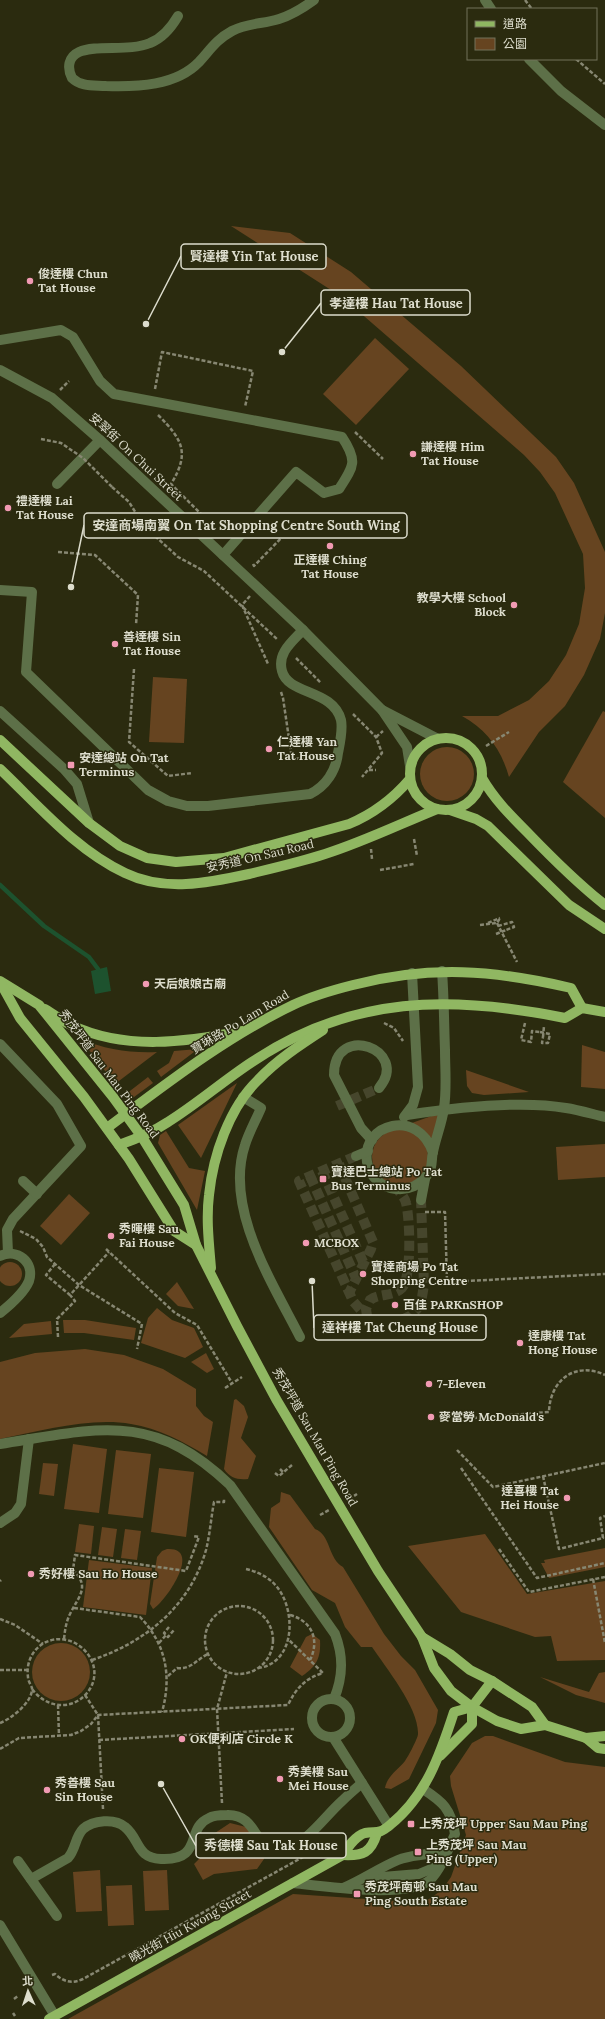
<svg xmlns="http://www.w3.org/2000/svg" width="605" height="2019" viewBox="0 0 605 2019" font-family="Lora,'Noto Sans TC',serif">
<style>
.green{fill:#664420}
.water{fill:#1d522e}
.lines{fill:none;stroke-linecap:round;stroke-linejoin:round}
.stream{stroke:#1d522e;stroke-width:4.5}
.minor-tunnel{stroke:#46462c;stroke-width:10;stroke-dasharray:10 5;stroke-linecap:butt}
.path{stroke:#878772;stroke-width:2.5;stroke-dasharray:4 2;stroke-linecap:butt}
.minor{stroke:#5d7048;stroke-width:10}
.major{stroke:#90b762;stroke-width:10}
.path-bridge{stroke:#878772;stroke-width:2.5;stroke-dasharray:4 2;stroke-linecap:butt}
.poi-dot{fill:#f19ab3;stroke:#2b2b0f;stroke-width:1.5}
.labels{text-anchor:middle;stroke-width:3;stroke-linejoin:round;paint-order:stroke}
.poi-label{font-size:12px;font-weight:bold;fill:#ddddcd;stroke:#2b2b0f;text-anchor:start}
.street-label{font-size:12px;fill:#ddddcd;stroke:#2b2b0f}
.leader{fill:none;stroke:#ddddcd;stroke-width:1.5}
.callout-dot{fill:#ddddcd;stroke:#2b2b0f;stroke-width:1.5}
.callout{fill:#2b2b0f;stroke:#ddddcd;stroke-width:1.5}
.callout-label{font-size:13px;text-anchor:middle;font-weight:bold;fill:#ddddcd}
</style>
<rect width="100%" height="100%" fill="#2b2b0f"/>
<g class="green">
<path d="M 231,226 L 290,233 L 351,272 L 461,366 L 556,457 L 574,483 L 605,552 L 605,613 L 600,639 L 584,675 L 565,706 L 539,732 L 509,777 C 501,749 487,730 462,716 L 498,716 L 529,700 L 549,681 L 566,655 L 579,624 L 585,588 L 583,554 L 555,493 L 540,472 L 524,455 L 342,297 Z"/>
<polygon points="375,338 409,369 356,425 323,394"/>
<polygon points="153,677 187,679 184,743 149,742"/>
<polygon points="603,711 605,712 605,818 563,782"/>
<circle cx="447" cy="774" r="27"/>
<path d="M 80,1038 C 105,1050 130,1053 157,1052 L 115,1084 Z"/>
<polygon points="582,1045 605,1052 605,1089 581,1087"/>
<polygon points="198,1049 161,1077 157,1071 169,1063 174,1051"/>
<polygon points="466,1070 529,1092 484,1095 472,1093 467,1086"/>
<polygon points="148,1077 153,1083 130,1100 126,1094"/>
<polygon points="237,1083 201,1158 178,1125"/>
<polygon points="440,1113 432,1142 424,1130 409,1124"/>
<circle cx="400" cy="1157" r="28"/>
<polygon points="166,1131 189,1168 205,1171 197,1210 158,1143 160,1135"/>
<polygon points="605,1144 605,1177 558,1180 556,1147"/>
<polygon points="69,1194 90,1213 61,1245 40,1226"/>
<circle cx="10" cy="1274" r="12"/>
<polygon points="177,1282 194,1309 178,1306 166,1294"/>
<polygon points="157,1308 172,1320 194,1328 203,1347 185,1358 141,1343 148,1318"/>
<polygon points="63,1320 85,1320 136,1328 134,1340 84,1333 64,1333"/>
<polygon points="51,1321 52,1334 9,1338 24,1324"/>
<path d="M 85,1349 L 124,1355 L 163,1369 L 196,1389 L 196,1406 L 204,1416 L 213,1422 L 207,1456 C 184,1442 158,1428 131,1424 C 90,1417 41,1431 0,1439 L 0,1362 L 35,1353 Z"/>
<polygon points="206,1353 214,1369 207,1373 191,1362"/>
<path d="M 236,1399 L 244,1406 L 248,1417 L 241,1438 L 256,1456 L 248,1479 C 237,1480 230,1478 224,1469 L 234,1400 Z"/>
<polygon points="73,1444 107,1449 99,1513 64,1509"/>
<polygon points="116,1450 151,1454 143,1518 108,1514"/>
<polygon points="43,1463 58,1464 54,1496 39,1494"/>
<polygon points="159,1468 194,1472 186,1537 151,1532"/>
<path d="M 281,1492 L 290,1495 L 315,1529 C 331,1535 328,1559 343,1567 L 384,1634 L 401,1656 L 415,1670 L 438,1710 L 436,1723 L 409,1779 L 391,1789 L 385,1788 C 387,1776 398,1770 405,1761 C 408,1757 418,1738 418,1734 C 419,1708 386,1668 372,1647 L 361,1647 L 345,1627 L 335,1603 L 312,1590 L 269,1527 L 271,1508 L 280,1502 Z"/>
<polygon points="79,1524 94,1526 91,1554 75,1552"/>
<polygon points="102,1527 117,1529 113,1557 98,1555"/>
<polygon points="125,1529 141,1531 137,1560 121,1558"/>
<polygon points="485,1534 527,1594 605,1581 605,1660 557,1661 551,1636 535,1637 461,1612 408,1546"/>
<polygon points="605,1548 605,1567 549,1578 541,1563 545,1563 544,1560"/>
<path d="M 167,1549 C 203,1547 166,1601 153,1609 L 150,1604 L 157,1557 L 162,1551 Z"/>
<polygon points="89,1560 152,1568 146,1615 83,1607"/>
<path d="M 312,1634 L 320,1640 C 321,1657 317,1666 302,1676 L 290,1667 L 306,1637 Z"/>
<circle cx="61" cy="1672" r="29"/>
<polygon points="605,1672 605,1703 576,1695 540,1677 589,1692 599,1673"/>
<polygon points="485,1736 493,1736 565,1762 605,1767 605,2019 68,2019 293,1894 411,1902 429,1899 442,1890 451,1877 466,1835 451,1786 450,1776 472,1743"/>
<polygon points="230,1823 246,1827 264,1850 264,1859 257,1869 214,1874 203,1880 194,1864 208,1850 215,1833"/>
<polygon points="100,1870 102,1911 76,1912 73,1872"/>
<polygon points="167,1870 169,1910 145,1911 143,1871"/>
<polygon points="132,1885 134,1925 108,1926 106,1886"/>
</g>
<polygon class="water" points="107,967 111,991 95,994 91,971"/>
<g class="lines">
<polyline class="stream" points="0,885 44,926 89,957 98,969"/>
<g class="minor-tunnel">
<polyline points="337,1106 379,1088"/>
<polyline points="356,1156 299,1181 353,1301 371,1322 377,1325 395,1323 410,1316 417,1309 422,1297 424,1285 421,1200"/>
<polyline points="339,1164 373,1242 371,1249 349,1293"/>
<polyline points="322,1171 364,1264"/>
<polyline points="310,1176 356,1278"/>
<path d="M 367,1316 L 366,1309 L 370,1300 C 379,1293 393,1297 402,1288 C 412,1277 410,1218 406,1203 C 405,1198 401,1194 398,1190"/>
</g>
<g class="path">
<polyline points="525,0 532,9"/>
<polyline points="576,59 605,84"/>
<polyline points="155,389 162,352 253,371 245,407"/>
<polyline points="60,390 69,381"/>
<path d="M 158,415 C 183,440 190,453 171,484 L 223,536"/>
<polyline points="355,432 383,459"/>
<polyline points="112,487 129,502 144,526 178,557 204,571 278,640"/>
<polyline points="58,552 95,555 138,595 136,625"/>
<polyline points="253,564 254,566 287,532"/>
<polyline points="250,596 242,605 268,664"/>
<polyline points="296,658 321,683"/>
<polyline points="134,669 129,742 168,776 192,773"/>
<polyline points="281,692 283,698 292,759 325,756"/>
<polyline points="353,714 376,737 382,753 362,777"/>
<polyline points="376,737 383,731"/>
<polyline points="486,746 509,732"/>
<polyline points="369,770 376,770"/>
<polyline points="414,839 417,856"/>
<polyline points="371,849 372,859"/>
<polyline points="380,870 414,864"/>
<polyline points="488,923 500,918"/>
<polyline points="497,923 517,962"/>
<polyline points="480,925 497,923 500,918"/>
<polyline points="498,926 512,922 514,927 506,930"/>
<polyline points="384,1023 394,1028 403,1041"/>
<polyline points="525,1023 521,1040 531,1042 532,1031 540,1032"/>
<polyline points="543,1037 544,1026"/>
<polyline points="425,1212 445,1212 447,1282 605,1274"/>
<polyline points="20,1231 36,1239 43,1247 47,1257 79,1285 142,1324 137,1349"/>
<polyline points="106,1249 175,1313 197,1325 232,1383"/>
<polyline points="55,1264 46,1275 70,1295"/>
<polyline points="58,1337 57,1319 75,1301 70,1295 109,1252"/>
<polyline points="225,1388 242,1377"/>
<path d="M 473,1418 L 549,1412 C 550,1380 575,1361 605,1375"/>
<polyline points="457,1450 493,1487 605,1463"/>
<polyline points="461,1468 537,1578 605,1563"/>
<polyline points="280,1469 283,1472"/>
<polyline points="275,1473 279,1476 292,1465"/>
<polyline points="543,1476 559,1549 603,1538 600,1518 605,1516"/>
<polyline points="349,1499 357,1494"/>
<polyline points="320,1515 329,1510"/>
<polyline points="499,1549 529,1592 605,1577"/>
<path d="M 246,1569 C 258,1572 269,1577 277,1587 C 296,1610 296,1662 259,1668"/>
<polyline points="593,1579 605,1643"/>
<polyline points="0,1581 1,1580"/>
<circle cx="239" cy="1640" r="34"/>
<path d="M 74,1608 L 140,1617 C 166,1644 172,1676 162,1712"/>
<path d="M 290,1615 C 312,1621 320,1640 310,1660"/>
<polyline points="0,1619 15,1625 43,1644"/>
<polyline points="169,1627 164,1633 168,1637 174,1630"/>
<path d="M 64,1639 C 65,1630 66,1622 70,1614 C 78,1597 91,1587 73,1570 L 75,1555 L 186,1571 L 199,1537 L 193,1536"/>
<polyline points="159,1643 166,1635"/>
<path d="M 92,1660 C 146,1642 190,1606 206,1550 C 210,1534 211,1518 214,1502 L 224,1502 L 224,1498"/>
<polyline points="0,1670 27,1670"/>
<path d="M 168,1676 L 177,1668 C 191,1670 197,1659 208,1654"/>
<polyline points="85,1695 98,1715 103,1809"/>
<polyline points="58,1705 59,1736"/>
<path d="M 0,1723 C 11,1719 33,1702 32,1688 C 31,1685 28,1681 28,1677 C 26,1663 32,1650 44,1643 C 75,1627 110,1665 87,1693 C 71,1712 45,1707 32,1689"/>
<polyline points="99,1740 294,1729"/>
<path d="M 0,1749 L 19,1738 L 71,1735 L 81,1731 L 91,1724 L 98,1715 L 288,1705 C 296,1688 306,1678 323,1673 L 289,1640"/>
<polyline points="222,1803 217,1709 227,1672"/>
<path d="M 52,1975 L 55,1974 C 64,1982 72,1984 83,1979 L 330,1842"/>
<polyline points="14,1999 18,1996"/>
<polyline points="13,2013 15,2016"/>
</g>
<g class="minor">
<polyline points="485,0 491,9"/>
<path d="M 178,16 C 171,28 163,38 150,43 C 129,52 97,44 79,52 C 68,57 67,68 72,78 C 81,87 94,85 106,86 C 137,87 176,86 199,62 C 210,50 217,39 232,31 C 247,23 263,24 279,19 C 292,15 303,8 314,0"/>
<polyline points="529,59 561,91 605,125"/>
<path d="M 0,340 L 61,330 L 73,337 L 100,381 L 114,394 L 342,437 C 358,461 354,466 339,489 L 324,493 L 296,472 L 223,555"/>
<polyline points="0,370 52,398 100,440 303,630 382,710 407,747 410,766"/>
<polyline points="57,484 100,440"/>
<path d="M 0,590 L 32,592 L 26,672 L 148,790 L 168,801 L 187,806 L 208,806 L 310,794 C 326,786 336,771 338,753 C 340,743 343,730 341,720 C 333,689 288,695 282,671 C 277,653 292,642 303,630"/>
<polyline points="382,710 438,739"/>
<polyline points="0,711 64,769 77,784 89,823"/>
<polyline points="0,1044 57,1104 81,1146 13,1219 7,1230 8,1253"/>
<path d="M 243,1097 L 261,1108 C 256,1120 249,1132 245,1145 C 224,1208 272,1282 300,1337"/>
<path d="M 407,1115 C 453,1108 520,1100 566,1108 C 579,1110 592,1114 605,1117"/>
<polyline points="404,1117 413,1105 418,1087 412,973"/>
<path d="M 372,1140 L 361,1128 L 334,1075 C 334,1021 411,1050 379,1088"/>
<path d="M 433,1153 C 419,1108 361,1123 367,1162 C 373,1193 414,1199 429,1172 C 433,1166 431,1159 433,1152 C 436,1137 442,1123 444,1108 C 447,1089 445,1069 445,1050 C 444,1024 444,998 442,971"/>
<polyline points="356,1156 368,1151"/>
<polyline points="23,1181 37,1194"/>
<polyline points="421,1200 425,1179"/>
<path d="M 0,1256 C 17,1248 35,1262 29,1281 C 24,1293 10,1305 0,1313"/>
<path d="M 0,1444 C 96,1429 152,1410 230,1485 L 335,1634 C 344,1657 343,1677 334,1699"/>
<polyline points="0,1523 15,1513 21,1504 29,1439"/>
<circle cx="331" cy="1718" r="19"/>
<polyline points="333,1737 389,1826"/>
<polyline points="18,1861 57,1916"/>
<polyline points="370,1878 419,1874 438,1866"/>
<path d="M 31,1879 L 68,1858 C 76,1849 75,1837 83,1829 C 93,1820 115,1818 125,1827 C 140,1839 136,1858 161,1859 C 204,1861 185,1828 209,1818 C 214,1815 221,1815 227,1815 C 261,1814 253,1857 284,1849 C 308,1843 324,1817 342,1801 C 348,1795 355,1789 362,1783"/>
<path d="M 293,1883 C 321,1886 408,1899 430,1880 C 442,1868 448,1849 455,1834 C 451,1809 443,1802 423,1789"/>
<path d="M 343,1888 C 362,1880 379,1868 398,1860 C 418,1852 430,1859 450,1843"/>
<polyline points="0,1925 55,2016"/>
</g>
<g class="major">
<circle cx="446" cy="774" r="36"/>
<path d="M 0,740 L 89,823 L 120,846 L 147,858 L 176,862 L 224,858 L 349,824 C 373,814 393,799 410,779"/>
<path d="M 0,769 C 39,806 76,850 125,873 C 164,892 208,883 249,874 C 274,868 300,862 325,854 C 363,842 400,824 437,809"/>
<path d="M 482,778 C 494,799 510,815 527,832 C 552,858 577,883 605,905"/>
<polyline points="450,810 476,819 488,826 569,905 605,929"/>
<polyline points="0,981 39,1005 113,1097 142,1137 184,1205 196,1245 237,1326 276,1399 378,1571 422,1637 434,1668 451,1691 472,1707 497,1721 521,1729 545,1725 586,1738 598,1748 605,1749"/>
<polyline points="0,982 20,1018 84,1097 129,1159 174,1231 196,1245"/>
<path d="M 45,1009 C 54,1014 62,1021 71,1025 C 126,1051 186,1042 243,1031"/>
<path d="M 107,1128 C 166,1084 226,1037 293,1005 C 312,996 333,990 353,985 C 431,965 494,970 571,988 L 582,1008"/>
<path d="M 119,1145 C 136,1139 153,1132 168,1122 C 197,1104 223,1081 252,1062 C 352,995 451,995 565,1018 L 582,1008 L 605,1012"/>
<path d="M 211,1268 C 209,1244 206,1219 209,1195 C 213,1156 229,1108 258,1080 C 277,1060 300,1045 323,1030"/>
<polyline points="422,1637 450,1654 470,1670 492,1681 532,1707 545,1725"/>
<polyline points="586,1738 605,1736"/>
<polyline points="440,1756 472,1724 472,1707 492,1681"/>
<path d="M 343,1855 C 363,1856 371,1853 377,1833"/>
<path d="M 49,2019 L 343,1855 C 348,1847 355,1836 365,1833 C 377,1831 378,1835 390,1825 C 426,1796 440,1755 454,1712 L 472,1707"/>
</g>
<g class="path-bridge">
<polyline points="41,439 61,443 83,458 112,487"/>
<polyline points="496,934 506,930"/>
<polyline points="540,1032 550,1034 548,1043 542,1043 543,1037"/>
</g>
</g>
<g class="poi-dot">
<circle cx="30" cy="281" r="4"/>
<circle cx="413" cy="454" r="4"/>
<circle cx="8" cy="508" r="4"/>
<circle cx="330" cy="546" r="4"/>
<circle cx="514" cy="605" r="4"/>
<circle cx="115" cy="644" r="4"/>
<circle cx="269" cy="749" r="4"/>
<rect x="67" y="761" width="8" height="8" rx="2"/>
<circle cx="146" cy="984" r="4"/>
<rect x="319" y="1175" width="8" height="8" rx="2"/>
<circle cx="111" cy="1236" r="4"/>
<circle cx="306" cy="1243" r="4"/>
<circle cx="363" cy="1274" r="4"/>
<circle cx="395" cy="1305" r="4"/>
<circle cx="520" cy="1343" r="4"/>
<circle cx="429" cy="1384" r="4"/>
<circle cx="431" cy="1417" r="4"/>
<circle cx="567" cy="1498" r="4"/>
<circle cx="31" cy="1574" r="4"/>
<circle cx="182" cy="1739" r="4"/>
<circle cx="280" cy="1779" r="4"/>
<circle cx="47" cy="1790" r="4"/>
<rect x="407" y="1820" width="8" height="8" rx="2"/>
<rect x="414" y="1848" width="8" height="8" rx="2"/>
<rect x="353" y="1890" width="8" height="8" rx="2"/>
</g>
<g class="labels">
<g class="poi-label">
<text x="38" y="278">俊達樓 Chun<tspan x="38" dy="14">Tat House</tspan></text>
<text x="421" y="451">謙達樓 Him<tspan x="421" dy="14">Tat House</tspan></text>
<text x="16" y="505">禮達樓 Lai<tspan x="16" dy="14">Tat House</tspan></text>
<text x="330" y="564" text-anchor="middle">正達樓 Ching<tspan x="330" dy="14">Tat House</tspan></text>
<text x="506" y="602" text-anchor="end">教學大樓 School<tspan x="506" dy="14">Block</tspan></text>
<text x="123" y="641">善達樓 Sin<tspan x="123" dy="14">Tat House</tspan></text>
<text x="277" y="746">仁達樓 Yan<tspan x="277" dy="14">Tat House</tspan></text>
<text x="79" y="762">安達總站 On Tat<tspan x="79" dy="14">Terminus</tspan></text>
<text x="154" y="988">天后娘娘古廟</text>
<text x="331" y="1176">寶達巴士總站 Po Tat<tspan x="331" dy="14">Bus Terminus</tspan></text>
<text x="119" y="1233">秀暉樓 Sau<tspan x="119" dy="14">Fai House</tspan></text>
<text x="314" y="1247">MCBOX</text>
<text x="371" y="1271">寶達商場 Po Tat<tspan x="371" dy="14">Shopping Centre</tspan></text>
<text x="403" y="1309">百佳 PARKnSHOP</text>
<text x="528" y="1340">達康樓 Tat<tspan x="528" dy="14">Hong House</tspan></text>
<text x="437" y="1388">7-Eleven</text>
<text x="439" y="1421">麥當勞 McDonald's</text>
<text x="559" y="1495" text-anchor="end">達喜樓 Tat<tspan x="559" dy="14">Hei House</tspan></text>
<text x="39" y="1578">秀好樓 Sau Ho House</text>
<text x="190" y="1743">OK便利店 Circle K</text>
<text x="288" y="1776">秀美樓 Sau<tspan x="288" dy="14">Mei House</tspan></text>
<text x="55" y="1787">秀善樓 Sau<tspan x="55" dy="14">Sin House</tspan></text>
<text x="419" y="1828">上秀茂坪 Upper Sau Mau Ping</text>
<text x="426" y="1849">上秀茂坪 Sau Mau<tspan x="426" dy="14">Ping (Upper)</tspan></text>
<text x="365" y="1891">秀茂坪南邨 Sau Mau<tspan x="365" dy="14">Ping South Estate</tspan></text>
</g>
<g class="street-label">
<text transform="translate(136 457) rotate(43)" y="4">安翠街 On Chui Street</text>
<text transform="translate(260 856) rotate(-13)" y="4">安秀道 On Sau Road</text>
<text transform="translate(240 1022) rotate(-31)" y="4">寶琳路 Po Lam Road</text>
<text transform="translate(109 1074) rotate(53)" y="4">秀茂坪道 Sau Mau Ping Road</text>
<text transform="translate(315 1437) rotate(60)" y="4">秀茂坪道 Sau Mau Ping Road</text>
<text transform="translate(190 1926) rotate(-29)" y="4">曉光街 Hiu Kwong Street</text>
</g>
</g>
<path class="leader" d="M146 324L181 256M282 352L321 303M71 587L84 525M312 1281L314 1328M161 1784L196 1846"/>
<g class="callout-dot">
<circle cx="146" cy="324" r="4"/>
<circle cx="282" cy="352" r="4"/>
<circle cx="71" cy="587" r="4"/>
<circle cx="312" cy="1281" r="4"/>
<circle cx="161" cy="1784" r="4"/>
</g>
<g class="callout">
<rect x="181" y="244" width="145" height="25" rx="4"/>
<rect x="321" y="290" width="149" height="25" rx="4"/>
<rect x="84" y="513" width="323" height="25" rx="4"/>
<rect x="314" y="1315" width="172" height="25" rx="4"/>
<rect x="196" y="1833" width="150" height="25" rx="4"/>
</g>
<g class="callout-label">
<text x="254" y="261">賢達樓 Yin Tat House</text>
<text x="396" y="308">孝達樓 Hau Tat House</text>
<text x="246" y="530">安達商場南翼 On Tat Shopping Centre South Wing</text>
<text x="400" y="1332">達祥樓 Tat Cheung House</text>
<text x="271" y="1850">秀德樓 Sau Tak House</text>
</g>
<rect x="467" y="8" width="130" height="52" fill="#2b2b0f" stroke="#72725b"/>
<rect x="475" y="21" width="20" height="6" fill="#90b762" stroke="#72725b"/>
<text x="503" y="28" font-size="12" fill="#ddddcd">道路</text>
<rect x="475" y="38" width="20" height="12" fill="#664420" stroke="#72725b"/>
<text x="503" y="48" font-size="12" fill="#ddddcd">公園</text>
<g transform="translate(28 1991) rotate(357)" stroke="#2b2b0f" stroke-width="3" paint-order="stroke">
<path d="M0-3L7 15L0 10L-7 15Z" fill="#ddddcd"/>
<text y="-6" font-size="11" font-weight="bold" text-anchor="middle" fill="#ddddcd">北</text>
</g>
</svg>
